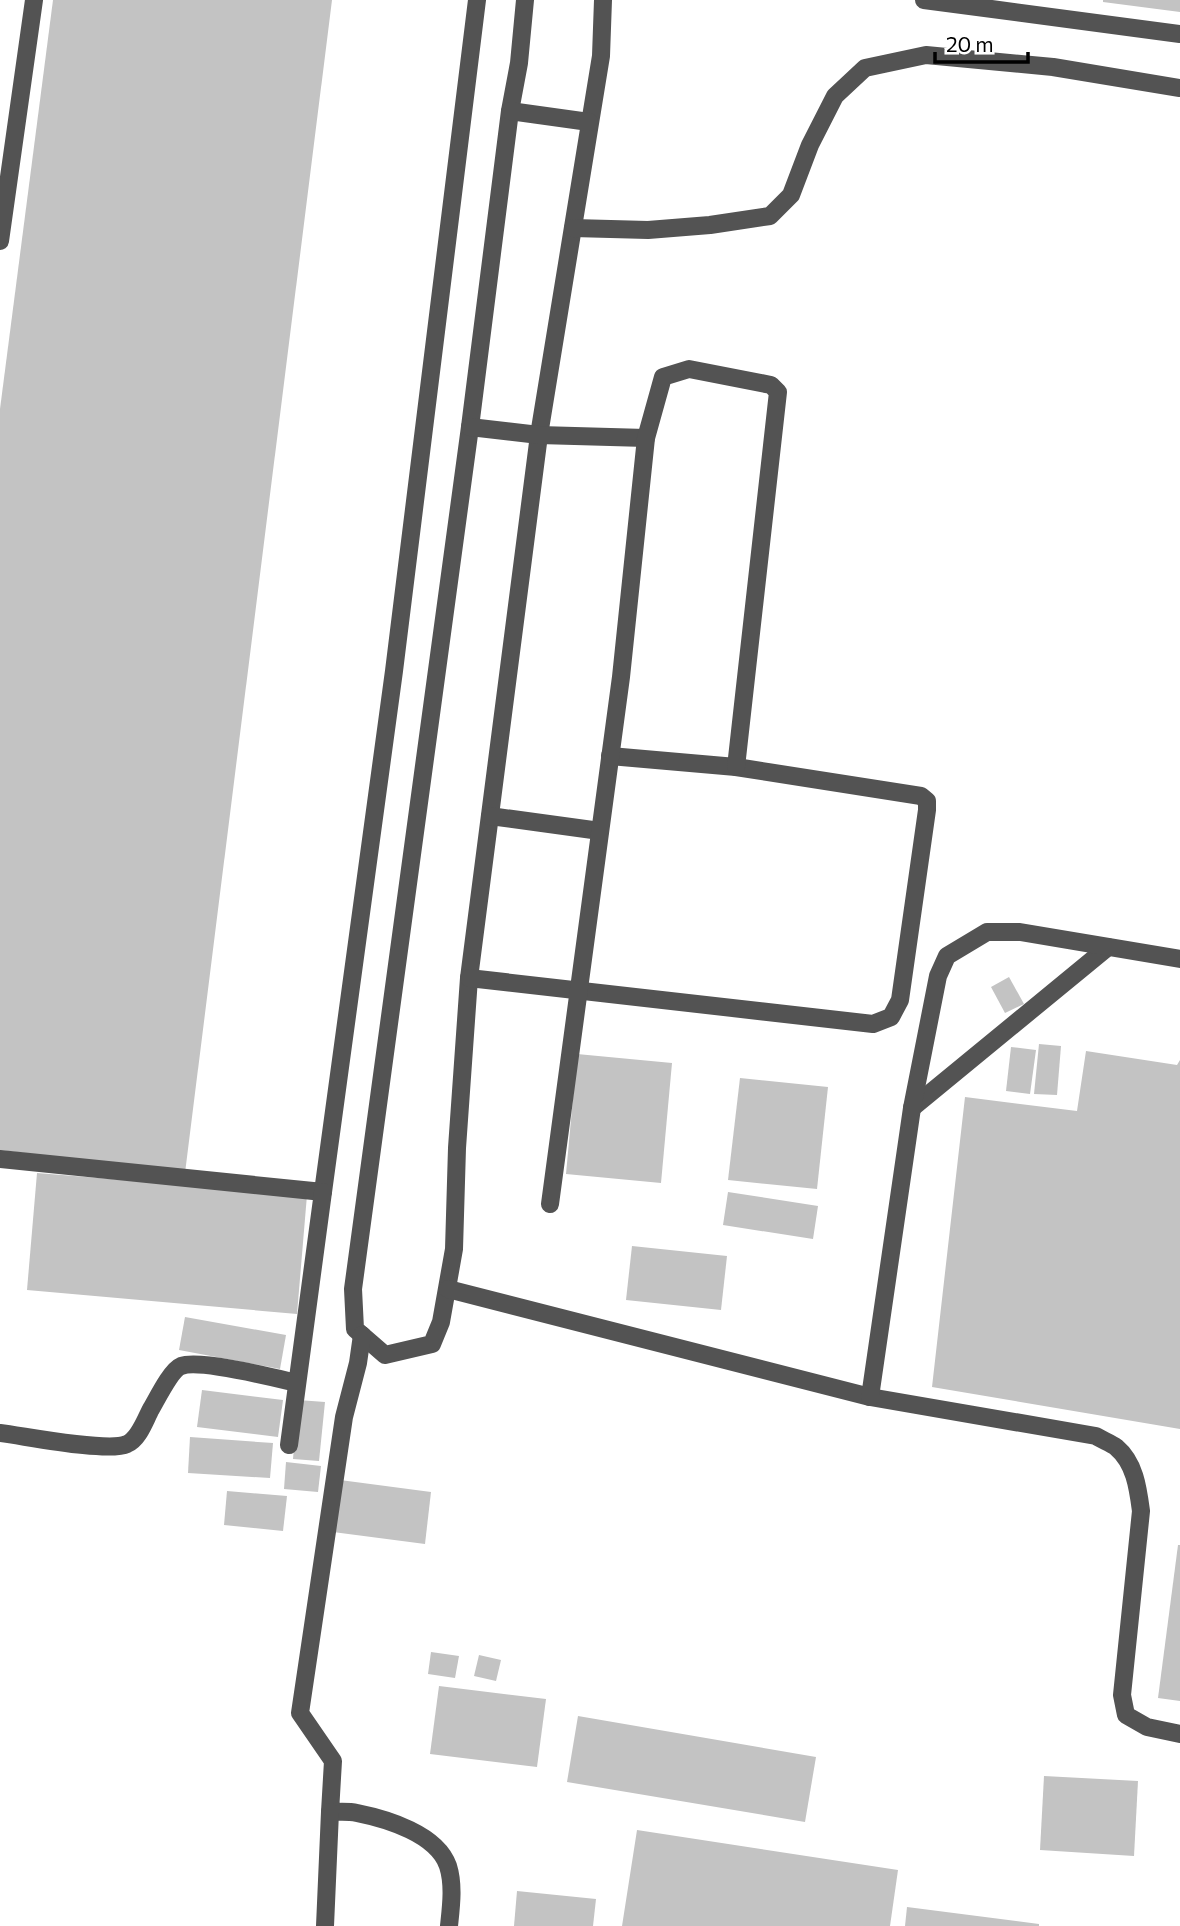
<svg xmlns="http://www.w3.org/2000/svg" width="1180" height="1926" viewBox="0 0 1180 1926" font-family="Commissioner,sans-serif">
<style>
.building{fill:#c3c3c3}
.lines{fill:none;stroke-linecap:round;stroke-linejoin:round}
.minor{stroke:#535353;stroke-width:18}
</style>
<rect width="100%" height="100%" fill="#fff"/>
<g class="building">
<polygon points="53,0 332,0 185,1173 0,1150 0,409"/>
<polygon points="1103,0 1180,0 1180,12 1103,2"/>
<polygon points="1009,977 1024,1004 1005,1013 991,987"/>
<polygon points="1039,1044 1061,1046 1057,1095 1034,1094"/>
<polygon points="1011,1047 1036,1050 1030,1094 1006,1091"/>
<polygon points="1086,1051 1177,1065 1180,1060 1180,1429 932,1387 965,1097 1077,1111"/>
<polygon points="577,1054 672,1063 661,1183 566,1174"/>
<polygon points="740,1078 828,1087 817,1189 728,1180"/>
<polygon points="37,1173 307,1195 297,1314 27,1290"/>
<polygon points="728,1192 818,1206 813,1239 723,1225"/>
<polygon points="632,1246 727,1256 721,1310 626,1300"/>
<polygon points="185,1317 286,1335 280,1369 179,1350"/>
<polygon points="202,1390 283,1400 278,1437 197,1427"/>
<polygon points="298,1400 325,1402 319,1461 293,1459"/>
<polygon points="190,1437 273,1443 270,1478 188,1473"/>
<polygon points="286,1462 321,1466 318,1492 284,1489"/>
<polygon points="340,1480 431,1492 425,1544 333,1532"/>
<polygon points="227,1491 287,1496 283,1531 224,1525"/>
<polygon points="1178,1545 1180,1545 1180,1701 1158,1698"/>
<polygon points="431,1652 459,1656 455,1678 428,1674"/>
<polygon points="479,1655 501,1660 496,1681 474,1676"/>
<polygon points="439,1686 546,1699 537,1767 430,1754"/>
<polygon points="578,1716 816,1757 805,1822 567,1782"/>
<polygon points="1044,1776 1138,1781 1134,1856 1040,1850"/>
<polygon points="637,1830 898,1870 890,1926 622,1926"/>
<polygon points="517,1891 596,1899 593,1926 514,1926"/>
<polygon points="907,1907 1039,1924 1039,1926 905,1926"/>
</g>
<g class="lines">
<g class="minor">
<polyline points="525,0 519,63 510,111 470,427 353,1289 355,1329 385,1355 432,1344 441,1322 454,1249 457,1148 469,978 539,435 601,56 603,0"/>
<polyline points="924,0 1180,34"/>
<polyline points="510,111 589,122"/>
<polyline points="573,228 648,230 710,225 770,216 791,195 810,145 835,96 865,68 926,55 1053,67 1180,88"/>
<polyline points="0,241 34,0"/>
<polyline points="470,427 539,435 646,438"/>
<polyline points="490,816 600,831"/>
<polyline points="469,978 873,1024 891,1017 900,1000 927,810 927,801 921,796 736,767 610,756"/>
<polyline points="912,1108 1108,947"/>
<polyline points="0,1159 323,1192 394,671 477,0"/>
<polyline points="550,1204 621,677 646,438 663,377 689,369 771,385 778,392 736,767"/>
<path d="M 448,1289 L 870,1397 L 1096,1436 C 1102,1440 1111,1443 1116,1447 C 1135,1463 1138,1488 1141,1511 L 1122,1695 L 1126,1715 L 1147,1727 L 1180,1734"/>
<path d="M 362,1335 L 358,1363 L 344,1417 L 300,1713 L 333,1761 L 330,1812 C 339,1812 348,1811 357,1813 C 387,1819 437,1834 448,1866 C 454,1885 451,1907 449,1926"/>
<polyline points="870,1397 912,1108 938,976 947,956 987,932 1020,932 1180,959"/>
<path d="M 0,1433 C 25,1436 108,1453 127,1444 C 139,1439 145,1420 151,1409 C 157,1399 171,1370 181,1366 C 200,1359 275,1378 297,1383"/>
<polyline points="289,1445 323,1192"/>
<polyline points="325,1926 330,1812"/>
</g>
</g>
<path d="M935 52v10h93v-10" fill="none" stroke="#000000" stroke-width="3.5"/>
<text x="946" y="52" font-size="21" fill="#000000" stroke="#ffffff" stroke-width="5" paint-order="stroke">20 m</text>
</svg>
